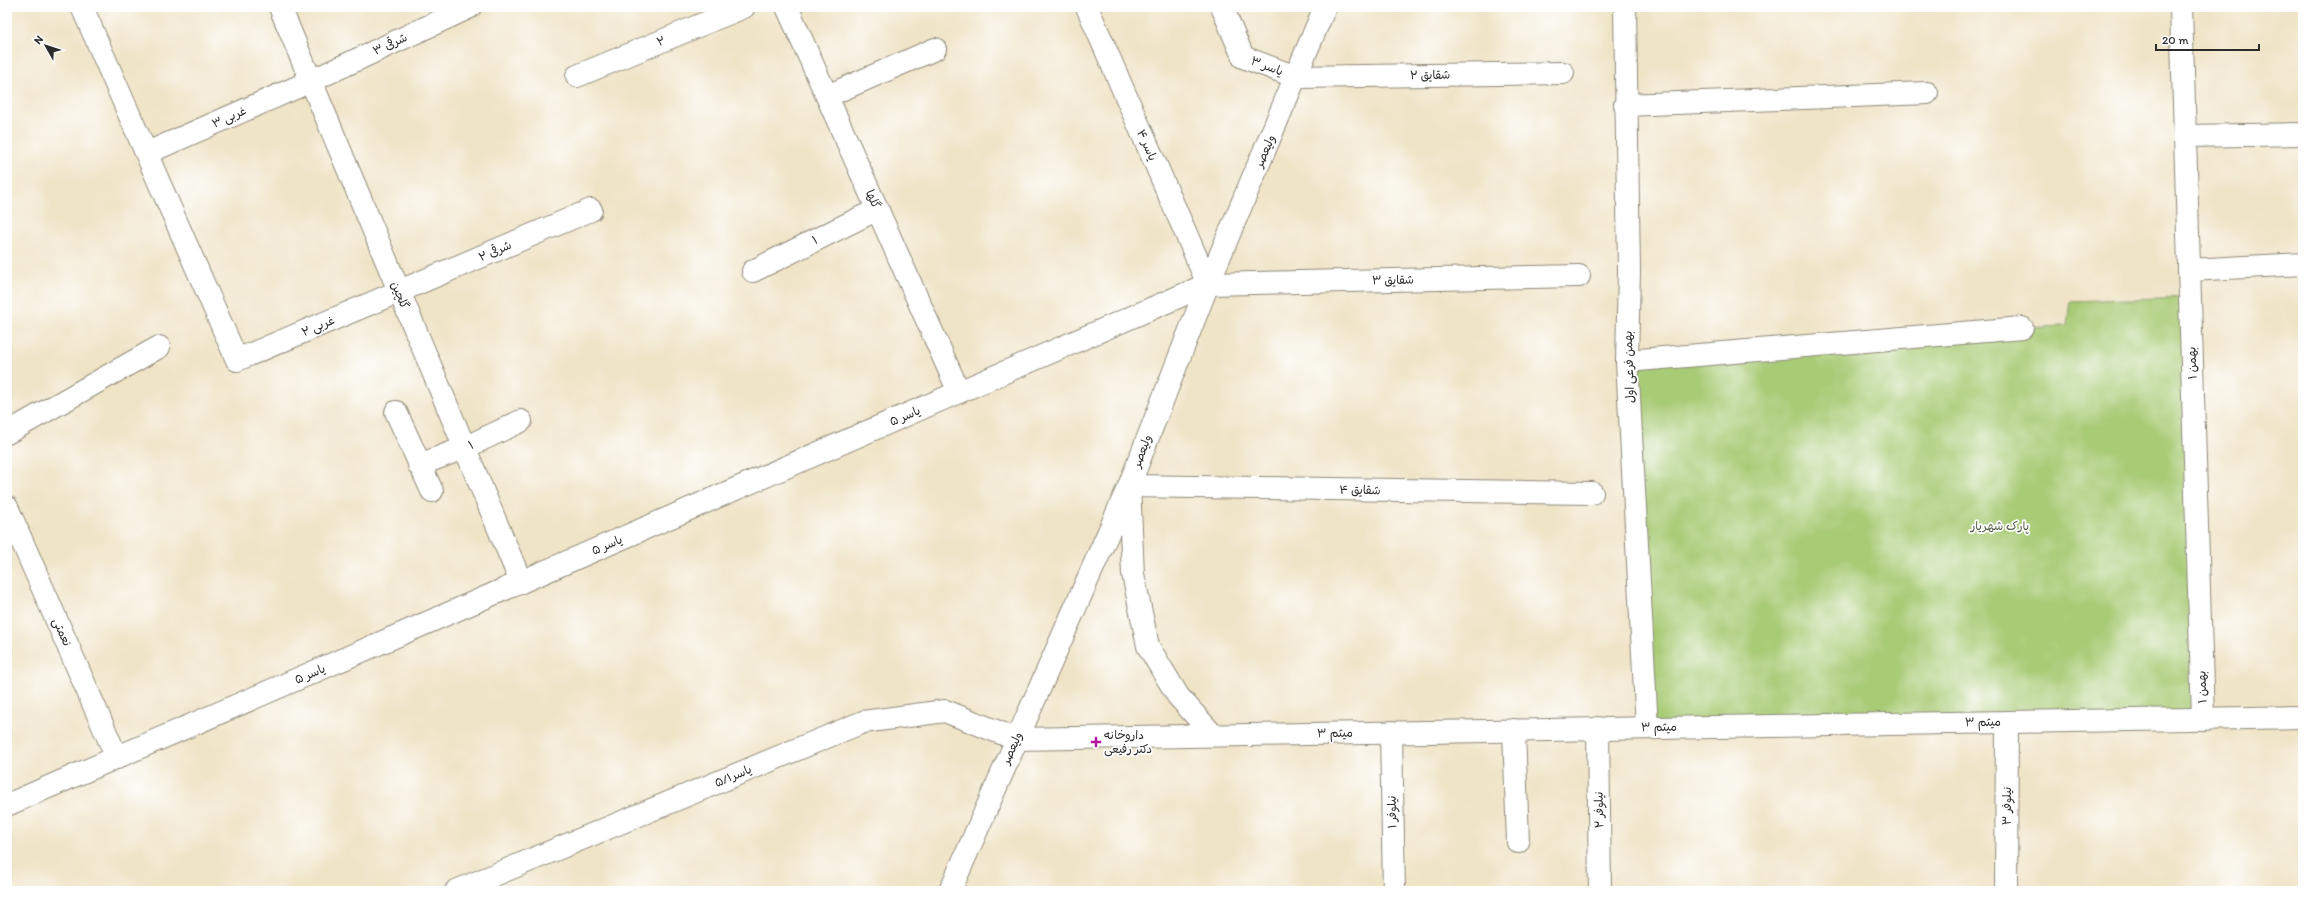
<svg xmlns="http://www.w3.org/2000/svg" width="2310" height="898" viewBox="0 0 2310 898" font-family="Itim,'Playpen Sans Arabic',sans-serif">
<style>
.green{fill:#a8cb74;stroke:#6a7b50}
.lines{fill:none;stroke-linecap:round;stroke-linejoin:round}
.minor-casing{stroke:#8e8879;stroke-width:24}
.major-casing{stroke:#8e8879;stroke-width:24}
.minor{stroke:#fff;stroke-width:22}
.major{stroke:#fff;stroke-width:22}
.poi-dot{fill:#b5179e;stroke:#fff;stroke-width:1.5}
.labels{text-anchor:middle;stroke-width:3.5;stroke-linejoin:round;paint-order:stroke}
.street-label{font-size:12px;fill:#2b2b2b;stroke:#fff}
.park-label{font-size:12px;fill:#505b41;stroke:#fff}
.poi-label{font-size:12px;fill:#2b2b2b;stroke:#fff;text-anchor:start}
</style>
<rect width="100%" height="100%" fill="#fff"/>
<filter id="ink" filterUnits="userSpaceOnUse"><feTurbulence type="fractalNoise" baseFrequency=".025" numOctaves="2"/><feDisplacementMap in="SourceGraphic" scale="8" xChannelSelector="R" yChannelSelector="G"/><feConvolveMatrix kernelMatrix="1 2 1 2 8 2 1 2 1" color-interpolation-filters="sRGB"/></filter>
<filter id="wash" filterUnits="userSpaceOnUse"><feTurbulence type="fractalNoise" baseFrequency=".012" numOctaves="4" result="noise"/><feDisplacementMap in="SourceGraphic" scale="16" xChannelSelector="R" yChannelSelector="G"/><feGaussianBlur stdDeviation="0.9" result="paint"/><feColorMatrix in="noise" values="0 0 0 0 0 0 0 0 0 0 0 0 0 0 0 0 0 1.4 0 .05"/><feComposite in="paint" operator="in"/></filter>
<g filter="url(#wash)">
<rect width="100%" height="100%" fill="#f0e4c7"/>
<polygon class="green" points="2190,297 2203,719 1647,728 1627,361 2022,328 2067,326 2070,301"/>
</g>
<g filter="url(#ink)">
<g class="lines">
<g class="minor-casing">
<g id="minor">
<polyline points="82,7 237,360 591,210"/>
<polyline points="280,7 521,582"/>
<polyline points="787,7 959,392"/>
<polyline points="1087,7 1208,284"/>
<polyline points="1222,7 1243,57 1296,77 1563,73"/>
<polyline points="1625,7 1629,271 1627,361 1647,728"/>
<polyline points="2181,7 2203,719"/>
<polyline points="577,76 744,7"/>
<polyline points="827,96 935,49"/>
<polyline points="1625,105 1927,93"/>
<polyline points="2185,136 2303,134"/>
<polyline points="147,153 311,81 470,7"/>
<polyline points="2189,270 2303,264"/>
<polyline points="753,271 878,209"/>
<polyline points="1627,361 2022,328"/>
<polyline points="396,412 432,491"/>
<polyline points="7,433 159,347"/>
<polyline points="419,465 464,448 521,421"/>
<polyline points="7,507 117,758"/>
<polyline points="1598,728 1600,891"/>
<polyline points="1514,730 1518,842"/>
<polyline points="1391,732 1394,891"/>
<polyline points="1213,735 1178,696 1148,646 1133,574 1129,486 1592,493"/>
<polyline points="7,805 1208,284 1579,276"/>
<polyline points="456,891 863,722 945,711 1016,739 2303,717"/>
<polyline points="2006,891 2007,722"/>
</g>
</g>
<g class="major-casing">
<polyline id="major" points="950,891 1129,486 1208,284 1325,7"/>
</g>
<use href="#minor" class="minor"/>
<use href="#major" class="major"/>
</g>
</g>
<path class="poi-dot" d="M1094 736h4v4h4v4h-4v4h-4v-4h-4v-4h4z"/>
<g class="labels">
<g class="street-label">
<text transform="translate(661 41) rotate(-22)" y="4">۲</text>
<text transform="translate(390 44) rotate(-25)" y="4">۳ شرقی</text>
<text transform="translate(1267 66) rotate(21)" y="4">یاسر ۳</text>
<text transform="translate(1430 75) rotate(-1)" y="4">شقایق ۲</text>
<text transform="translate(229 117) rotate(-24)" y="4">۳ غربی</text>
<text transform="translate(1147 145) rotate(66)" y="4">یاسر ۴</text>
<text transform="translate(1265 151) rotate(-67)" y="4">ولیعصر</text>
<text transform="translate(873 199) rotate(66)" y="4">گلها</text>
<text transform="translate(815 240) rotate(-26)" y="4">۱</text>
<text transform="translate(495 251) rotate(-23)" y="4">۲ شرقی</text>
<text transform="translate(1393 280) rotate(-1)" y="4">شقایق ۳</text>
<text transform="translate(400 295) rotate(67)" y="4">گلچین</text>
<text transform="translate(318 326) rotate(-23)" y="4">۲ غربی</text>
<text transform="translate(2192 363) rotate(-92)" y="4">بهمن ۱</text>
<text transform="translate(1629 367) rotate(-92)" y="4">بهمن فرعی اول</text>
<text transform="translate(905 416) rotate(-23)" y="4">یاسر ۵</text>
<text transform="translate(471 445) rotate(-25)" y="4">۱</text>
<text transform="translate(1142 451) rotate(-69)" y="4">ولیعصر</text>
<text transform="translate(1360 490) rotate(1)" y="4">شقایق ۴</text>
<text transform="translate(607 545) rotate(-23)" y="4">یاسر ۵</text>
<text transform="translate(62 632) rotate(66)" y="4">نعمتی</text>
<text transform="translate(310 674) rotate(-23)" y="4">یاسر ۵</text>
<text transform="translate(2202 687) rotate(-92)" y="4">بهمن ۱</text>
<text transform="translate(1983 722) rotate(-1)" y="4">میثم ۳</text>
<text transform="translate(1659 727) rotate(-1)" y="4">میثم ۳</text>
<text transform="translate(1335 733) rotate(-1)" y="4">میثم ۳</text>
<text transform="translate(1012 748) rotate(-66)" y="4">ولیعصر</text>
<text transform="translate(733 776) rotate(-23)" y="4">یاسر۵/۱</text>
<text transform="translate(2007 806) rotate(-90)" y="4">نیلوفر ۳</text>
<text transform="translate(1599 810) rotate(-91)" y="4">نیلوفر ۲</text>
<text transform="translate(1392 812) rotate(-91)" y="4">نیلوفر ۱</text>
</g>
<g class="park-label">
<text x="2000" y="530">پارک شهریار</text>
</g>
<g class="poi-label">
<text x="1104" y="739">داروخانه<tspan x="1104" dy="14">دکتر رفیعی</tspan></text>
</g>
</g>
<rect width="2310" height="898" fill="none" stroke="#fff" stroke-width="24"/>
<g transform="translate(46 46) rotate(309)" stroke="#ffffff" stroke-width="3" paint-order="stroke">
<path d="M0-3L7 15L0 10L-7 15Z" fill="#2b2b2b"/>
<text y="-6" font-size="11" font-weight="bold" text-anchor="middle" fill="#2b2b2b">N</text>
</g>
<path d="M2156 44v6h103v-6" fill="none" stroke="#2b2b2b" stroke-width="2"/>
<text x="2162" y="44" font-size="12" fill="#2b2b2b" stroke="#ffffff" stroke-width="3" paint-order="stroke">20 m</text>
</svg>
